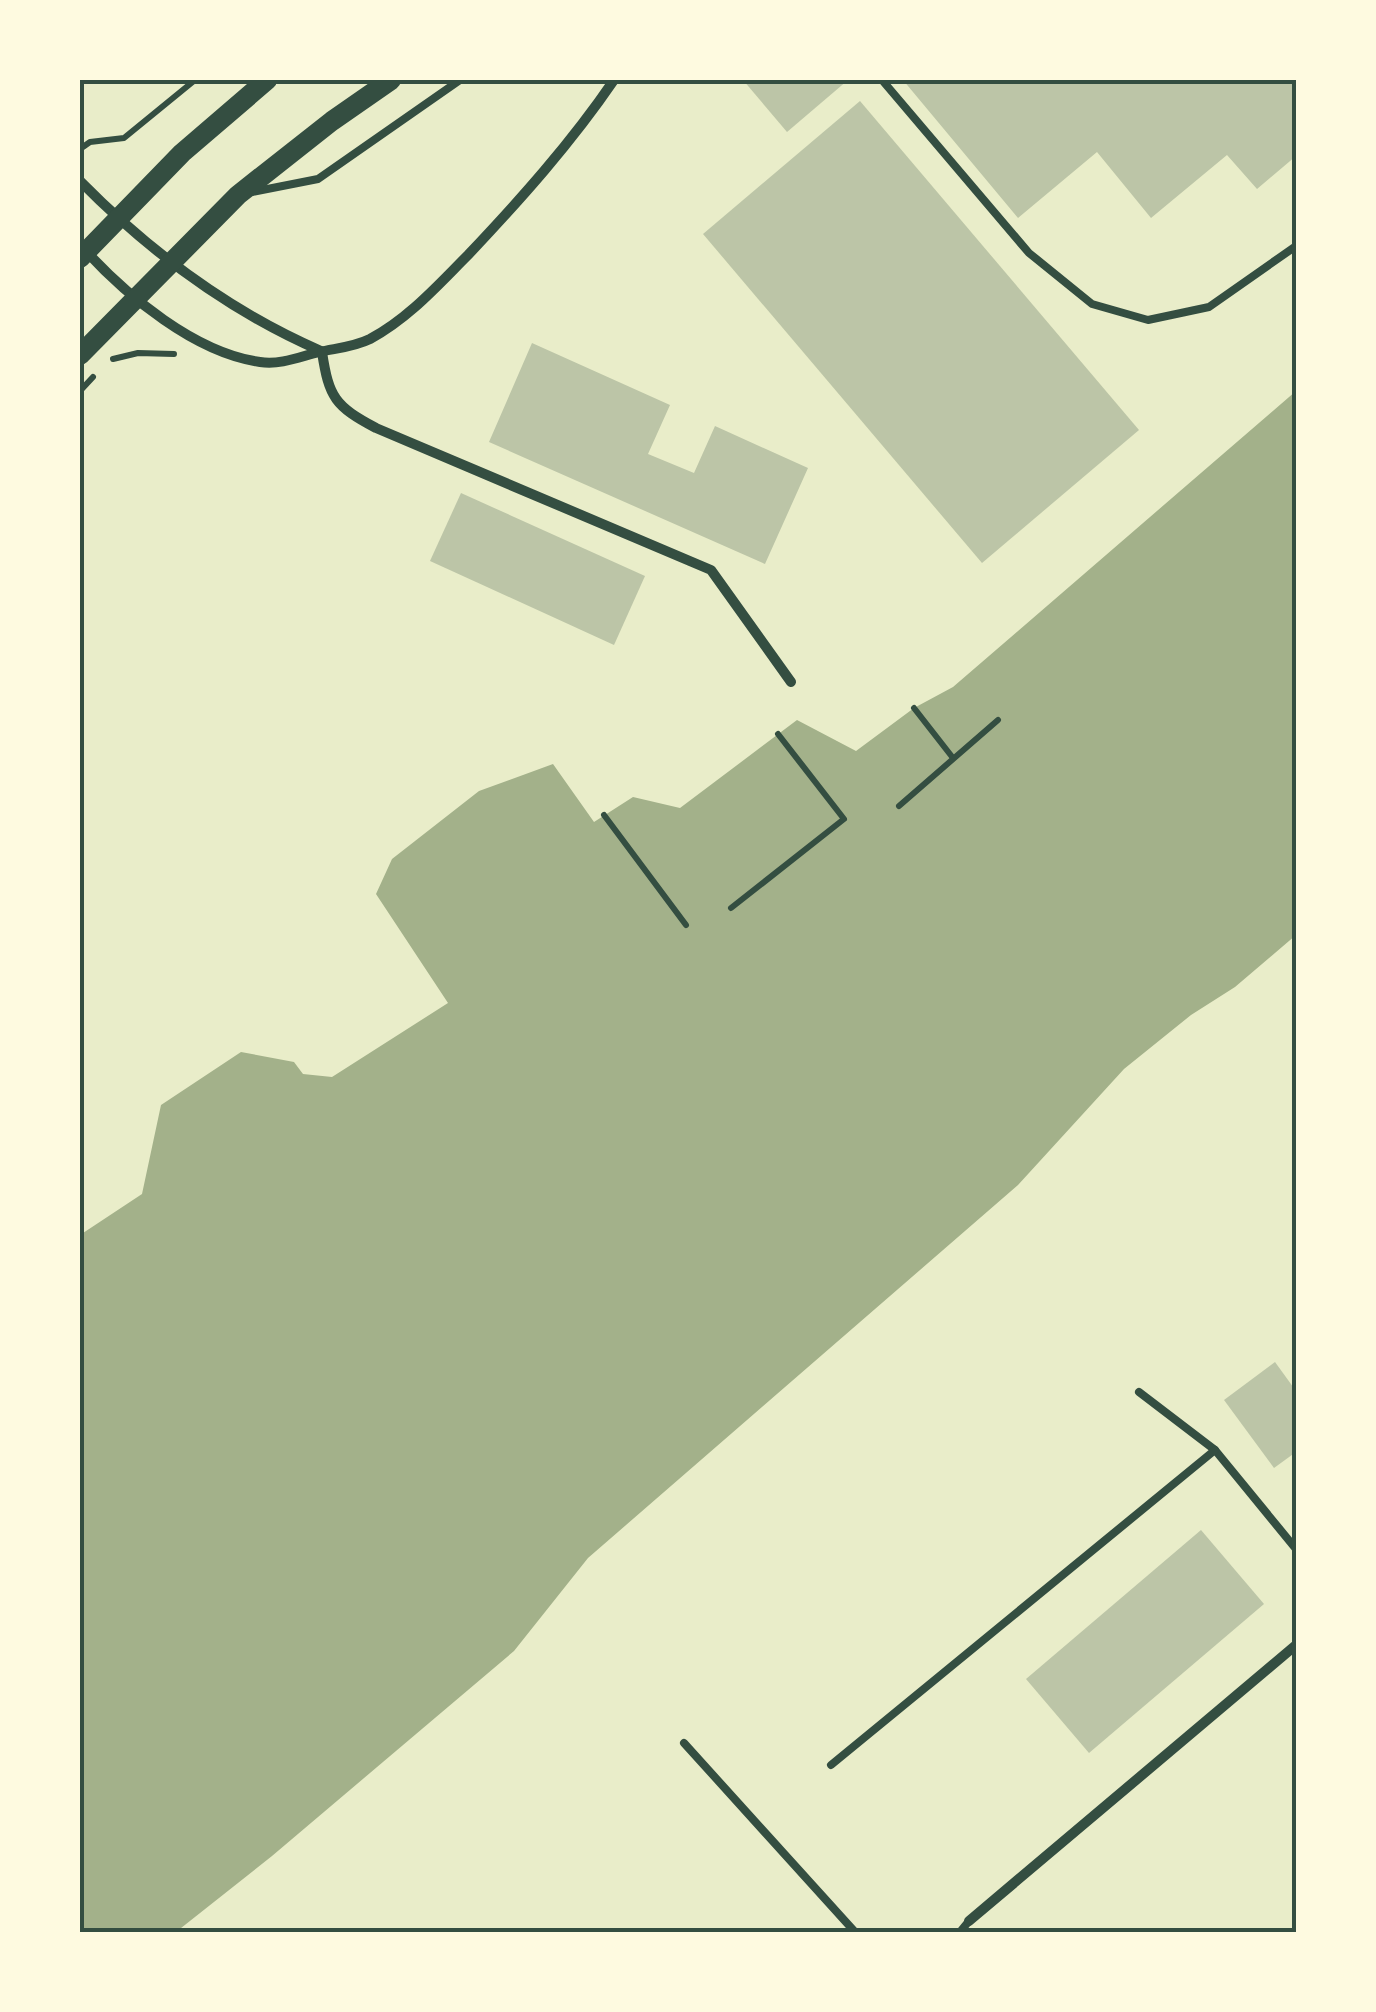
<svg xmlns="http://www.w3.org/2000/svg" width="1376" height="2012" viewBox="0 0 1376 2012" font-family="'PT Serif',serif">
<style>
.water{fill:#a3b18a}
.building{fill:#bcc5a7}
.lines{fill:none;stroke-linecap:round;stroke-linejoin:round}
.path{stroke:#344e41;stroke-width:6}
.service{stroke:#344e41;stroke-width:8}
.minor{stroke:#344e41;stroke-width:10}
.secondary{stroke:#344e41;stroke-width:20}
.neatline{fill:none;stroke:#344e41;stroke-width:4}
</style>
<rect width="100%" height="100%" fill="#e9edc9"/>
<polygon class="water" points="1296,391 1296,935 1235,987 1191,1015 1124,1069 1018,1185 588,1558 514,1651 272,1856 176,1932 80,1932 80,1235 142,1194 161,1105 241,1052 294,1062 303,1074 332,1077 448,1003 376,894 392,859 479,791 553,764 594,822 633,797 680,808 797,720 856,751 914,708 953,687"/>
<g class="building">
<polygon points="743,80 848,80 787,132"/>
<polygon points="903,80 1296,80 1296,156 1257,189 1227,155 1151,218 1097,152 1018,218"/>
<polygon points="860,101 1139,430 982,563 703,234"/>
<polygon points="532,343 670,405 648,454 694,473 715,426 808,468 765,564 489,442"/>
<polygon points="461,493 645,576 614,645 430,561"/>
<polygon points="1275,1362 1296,1391 1296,1452 1274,1468 1224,1400"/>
<polygon points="1201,1530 1264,1604 1089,1753 1026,1679"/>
</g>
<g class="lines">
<g class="path">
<polyline points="80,149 90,142 124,138 195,80"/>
<polyline points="113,359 138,353 174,354"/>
<polyline points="80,391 93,377"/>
<polyline points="914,708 953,758"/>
<polyline points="899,806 998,720"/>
<polyline points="604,815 686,925"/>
<polyline points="731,908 844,819 778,734"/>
</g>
<g class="service">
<polyline points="882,80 1029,253 1092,304 1148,320 1209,307 1296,246"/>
<polyline points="252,192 318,179 460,80"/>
<polyline points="1139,1392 1215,1450 1296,1549"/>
<polyline points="684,1743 855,1932"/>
<polyline points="831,1765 1215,1450"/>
<polyline points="960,1932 969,1921"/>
</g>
<g class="minor">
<path d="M 80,181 C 150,252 229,311 321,351"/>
<path d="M 84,249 C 127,296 195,353 260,362 C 281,365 299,357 319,352 C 337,348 354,347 370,339 C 409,318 438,285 468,255 C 520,200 571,143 614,80"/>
<path d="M 322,352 C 329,398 335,406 376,428 L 711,570 L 791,682"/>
<polyline points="969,1921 1296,1645"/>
</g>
<g class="secondary">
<polyline points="80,258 182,153 267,80"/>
<polyline points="80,355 238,195 332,121 391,80"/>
</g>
</g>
<rect width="1376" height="2012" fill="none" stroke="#fefae0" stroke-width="165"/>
<rect x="82" y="82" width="1212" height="1848" class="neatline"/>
</svg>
